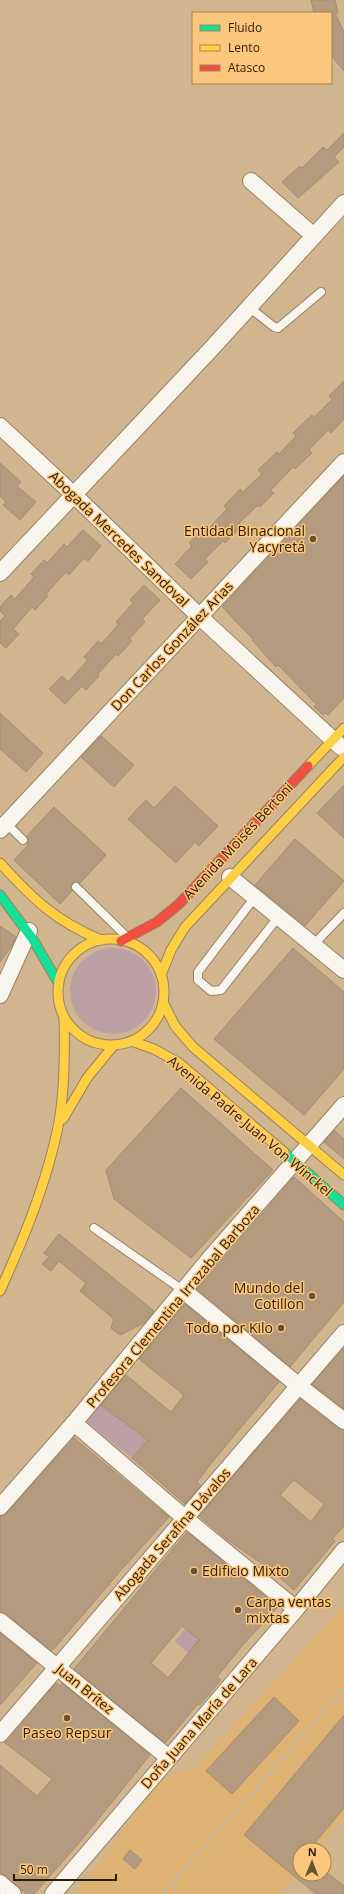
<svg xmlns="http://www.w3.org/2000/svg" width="344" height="1894" viewBox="0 0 344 1894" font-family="'Open Sans',sans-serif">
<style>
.built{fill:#ddb273}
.green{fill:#bc9ea5}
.building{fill:#b49a7f;stroke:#a68c70;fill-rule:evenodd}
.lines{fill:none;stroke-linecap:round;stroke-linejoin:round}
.lane-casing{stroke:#958265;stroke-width:10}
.street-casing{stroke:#958265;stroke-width:18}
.fast-casing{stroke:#958265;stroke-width:11}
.slow-casing{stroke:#958265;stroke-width:11}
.jam-casing{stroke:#958265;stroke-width:11}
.lane{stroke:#f8f4ee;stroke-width:8}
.street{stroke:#f8f4ee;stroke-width:16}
.fast{stroke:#16e098;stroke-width:9}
.slow{stroke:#ffcf43;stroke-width:9}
.jam{stroke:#f24e42;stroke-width:9}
.rail{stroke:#c0b8ad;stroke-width:3;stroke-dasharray:5 5;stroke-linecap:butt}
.poi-dot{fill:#685232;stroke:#fbc77e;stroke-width:1.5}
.labels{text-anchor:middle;stroke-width:3;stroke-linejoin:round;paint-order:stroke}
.poi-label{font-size:14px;fill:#2f1c00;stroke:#fbc77e;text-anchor:end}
.street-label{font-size:14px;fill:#2f1c00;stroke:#fbc77e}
</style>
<rect width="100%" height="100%" fill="#d1b58e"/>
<polygon class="built" points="344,1606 344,1816 316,1850 300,1850 300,1869 279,1894 75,1894 163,1777 196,1767"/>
<g class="green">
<circle cx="113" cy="991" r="43"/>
<polygon points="97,1402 148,1440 132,1458 83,1419"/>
<polygon points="185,1629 228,1664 217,1677 175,1642"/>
</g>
<g class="building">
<polygon points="311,0 335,0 338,13 335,13 344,32 344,71 331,55 331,13 314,13"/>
<polygon points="344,133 344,147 334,157 339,162 298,198 282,182 300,166 302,168 323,147 327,150"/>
<polygon points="344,381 344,419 331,433 328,430 309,450 312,453 295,469 293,467 271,490 274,493 260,507 258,505 239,523 242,526 225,543 223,541 205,559 208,562 191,579 175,564 192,546 189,543 206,525 209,528 227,509 224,506 240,489 243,492 262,474 258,470 277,452 279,454 296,436 293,433 312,415 314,417 332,399 329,396"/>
<polygon points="0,463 21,482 17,486 36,502 20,520 3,505 6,502 0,496"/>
<polygon points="344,476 344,698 328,715 325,713 323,715 314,707 316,704 278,665 276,667 252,640 253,639 222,607"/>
<polygon points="83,530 101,546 88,561 84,558 69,575 66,572 46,594 48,596 35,610 32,607 13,629 19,634 6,648 0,643 0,621 5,616 0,611 0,607 11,595 15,599 34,577 31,574 44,560 47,563 64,544 67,547"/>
<polygon points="144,585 160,600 142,619 145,622 129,639 132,641 118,656 116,654 98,674 99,676 86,690 82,686 65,704 49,689 62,676 68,682 88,660 84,657 98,641 101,644 119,624 116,622 133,603 130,600"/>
<polygon points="0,713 43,753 26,772 0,749"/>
<polygon points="101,736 134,765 114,787 81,757"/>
<polygon points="344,785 344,838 317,813"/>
<polygon points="175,786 218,826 199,846 195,842 176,863 128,819 146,800 154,808"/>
<polygon points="54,807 106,855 80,883 75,882 72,883 71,888 72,891 60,904 14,860 28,845 27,836"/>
<polygon points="295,839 344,881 305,926 255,885"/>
<polygon points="0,926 16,937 11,947 0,962"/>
<polygon points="293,948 344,992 344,1069 304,1115 214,1039"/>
<polygon points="181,1088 273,1170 191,1258 114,1199 106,1170"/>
<polygon points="334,1130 344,1139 344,1159 324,1142"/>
<polygon points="294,1177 344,1222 344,1302 290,1367 197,1289"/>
<polygon points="59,1234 154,1311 144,1323 120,1335 111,1328 114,1319 80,1291 86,1283 59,1261 51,1271 42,1264 49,1257 44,1253"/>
<polygon points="185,1304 279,1382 214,1460 197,1482 201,1486 185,1504 132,1458 148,1440 101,1405 126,1375 171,1412 184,1395 139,1359"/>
<polygon points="344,1348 344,1409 312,1384"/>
<path d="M 300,1399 L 338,1428 L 344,1430 L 344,1526 L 332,1539 L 335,1541 L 294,1590 L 271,1570 L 225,1538 L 199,1516 ZM 294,1480 L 324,1504 L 311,1522 L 280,1495 Z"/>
<polygon points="74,1438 169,1517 123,1568 52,1651 6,1614 0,1612 0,1516 7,1513"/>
<path d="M 187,1532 L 278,1607 L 242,1646 L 217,1677 L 221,1680 L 200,1705 L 198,1704 L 165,1743 L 74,1669 ZM 182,1626 L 199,1640 L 168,1678 L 151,1663 Z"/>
<polygon points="0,1633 37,1663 0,1705"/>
<polygon points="56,1683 60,1686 62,1683 150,1755 79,1843 34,1894 27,1894 0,1872 0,1765 37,1796 52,1779 4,1742"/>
<polygon points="274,1697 299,1721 232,1794 206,1771"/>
<polygon points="344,1715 344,1808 309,1850 300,1850 300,1874 329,1874 344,1886 344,1894 316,1894 244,1835"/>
<polygon points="130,1850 142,1860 135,1869 123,1859"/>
</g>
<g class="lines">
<g class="lane-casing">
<g id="lane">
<polyline points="249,307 274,327 278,328 321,292"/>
<polyline points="6,823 23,840"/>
<polyline points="76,887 127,937"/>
<polyline points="255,897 198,972 198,980 211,991 221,990 279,916"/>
<polyline points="314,944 344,913"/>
<polyline points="94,1228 184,1291"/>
</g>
</g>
<g class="street-casing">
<g id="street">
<polyline points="251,181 314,236"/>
<polyline points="0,426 73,494 200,617 341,747"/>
<polyline points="0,573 212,348 344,203"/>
<polyline points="0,830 344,462"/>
<polyline points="230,877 344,970"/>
<polyline points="0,995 29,931"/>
<polyline points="184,1291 299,1386 344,1421"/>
<polyline points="74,1423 186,1519 296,1609"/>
<polyline points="0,1507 74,1423 211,1257 344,1105"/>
<polyline points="0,1621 169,1758"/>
<polyline points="0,1734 344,1333"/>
<polyline points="0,1883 13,1894"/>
<polyline points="53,1894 296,1609 344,1550"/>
</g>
</g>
<g class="fast-casing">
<g id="fast">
<polyline points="0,895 32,938 59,984"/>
<polyline points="284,1152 344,1205"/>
</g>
</g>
<g class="slow-casing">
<g id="slow">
<polyline points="308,766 344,728"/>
<path d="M 0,863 C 33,899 55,921 101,940"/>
<circle cx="111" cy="992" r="53"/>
<polyline points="161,975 171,950 185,927 344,757"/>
<polyline points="163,1002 175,1026 193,1047 344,1175"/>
<polyline points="131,1041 154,1049 179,1063 284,1152"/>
<polyline points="63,1119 87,1078 114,1045"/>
<path d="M 0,1291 C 24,1238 46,1185 58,1127 C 65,1092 65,1054 64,1018"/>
</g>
</g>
<g class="jam-casing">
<polyline id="jam" points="121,941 157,922 179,904 308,766"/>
</g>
<use href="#lane" class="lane"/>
<use href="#street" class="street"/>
<use href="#fast" class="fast"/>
<use href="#slow" class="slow"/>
<use href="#jam" class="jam"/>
<polyline class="rail" points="163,1894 344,1689"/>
</g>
<g class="poi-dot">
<circle cx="313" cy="539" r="4"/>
<circle cx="312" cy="1296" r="4"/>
<circle cx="281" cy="1328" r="4"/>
<circle cx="194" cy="1571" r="4"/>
<circle cx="238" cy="1610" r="4"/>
<circle cx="67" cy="1718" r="4"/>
</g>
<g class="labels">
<g class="poi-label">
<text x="305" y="536">Entidad Binacional<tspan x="305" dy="16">Yacyretá</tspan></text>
<text x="304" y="1293">Mundo del<tspan x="304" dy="16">Cotillon</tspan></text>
<text x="273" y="1333">Todo por Kilo</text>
<text x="202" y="1576" text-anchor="start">Edificio Mixto</text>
<text x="246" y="1607" text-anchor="start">Carpa ventas<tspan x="246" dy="16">mixtas</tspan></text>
<text x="67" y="1738" text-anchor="middle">Paseo Repsur</text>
</g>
<g class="street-label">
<text transform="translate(119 539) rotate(44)" y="5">Abogada Mercedes Sandoval</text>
<text transform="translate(172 646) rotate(-47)" y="5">Don Carlos González Arias</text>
<text transform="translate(238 841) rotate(-47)" y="5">Avenida Moisés Bertoni</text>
<text transform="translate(250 1126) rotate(40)" y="5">Avenida Padre Juan Von Winckel</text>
<text transform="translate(173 1306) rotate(-50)" y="5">Profesora Clementina Irrazabal Barboza</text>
<text transform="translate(172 1534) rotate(-49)" y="5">Abogada Serafina Dávalos</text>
<text transform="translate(85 1689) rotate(39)" y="5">Juan Brítez</text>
<text transform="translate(199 1723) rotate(-49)" y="5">Doña Juana María de Lara</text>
</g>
</g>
<rect x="192" y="12" width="140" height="72" fill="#fbc77e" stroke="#a9834c"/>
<rect x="200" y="25" width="20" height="6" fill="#16e098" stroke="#a9834c"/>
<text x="228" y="32" font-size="12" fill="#2f1c00">Fluido</text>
<rect x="200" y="45" width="20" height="6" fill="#ffcf43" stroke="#a9834c"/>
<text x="228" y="52" font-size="12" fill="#2f1c00">Lento</text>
<rect x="200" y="65" width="20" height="6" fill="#f24e42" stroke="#a9834c"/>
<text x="228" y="72" font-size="12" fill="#2f1c00">Atasco</text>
<g transform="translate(312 1862) rotate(1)"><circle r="19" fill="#fbc77e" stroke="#a9834c"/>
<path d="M0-3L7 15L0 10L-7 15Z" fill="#685232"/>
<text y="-6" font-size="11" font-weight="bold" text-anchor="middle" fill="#2f1c00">N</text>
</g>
<path d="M14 1874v6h102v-6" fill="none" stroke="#2f1c00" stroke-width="2"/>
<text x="20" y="1874" font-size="12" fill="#2f1c00" stroke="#fbc77e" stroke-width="3" paint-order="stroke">50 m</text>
</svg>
